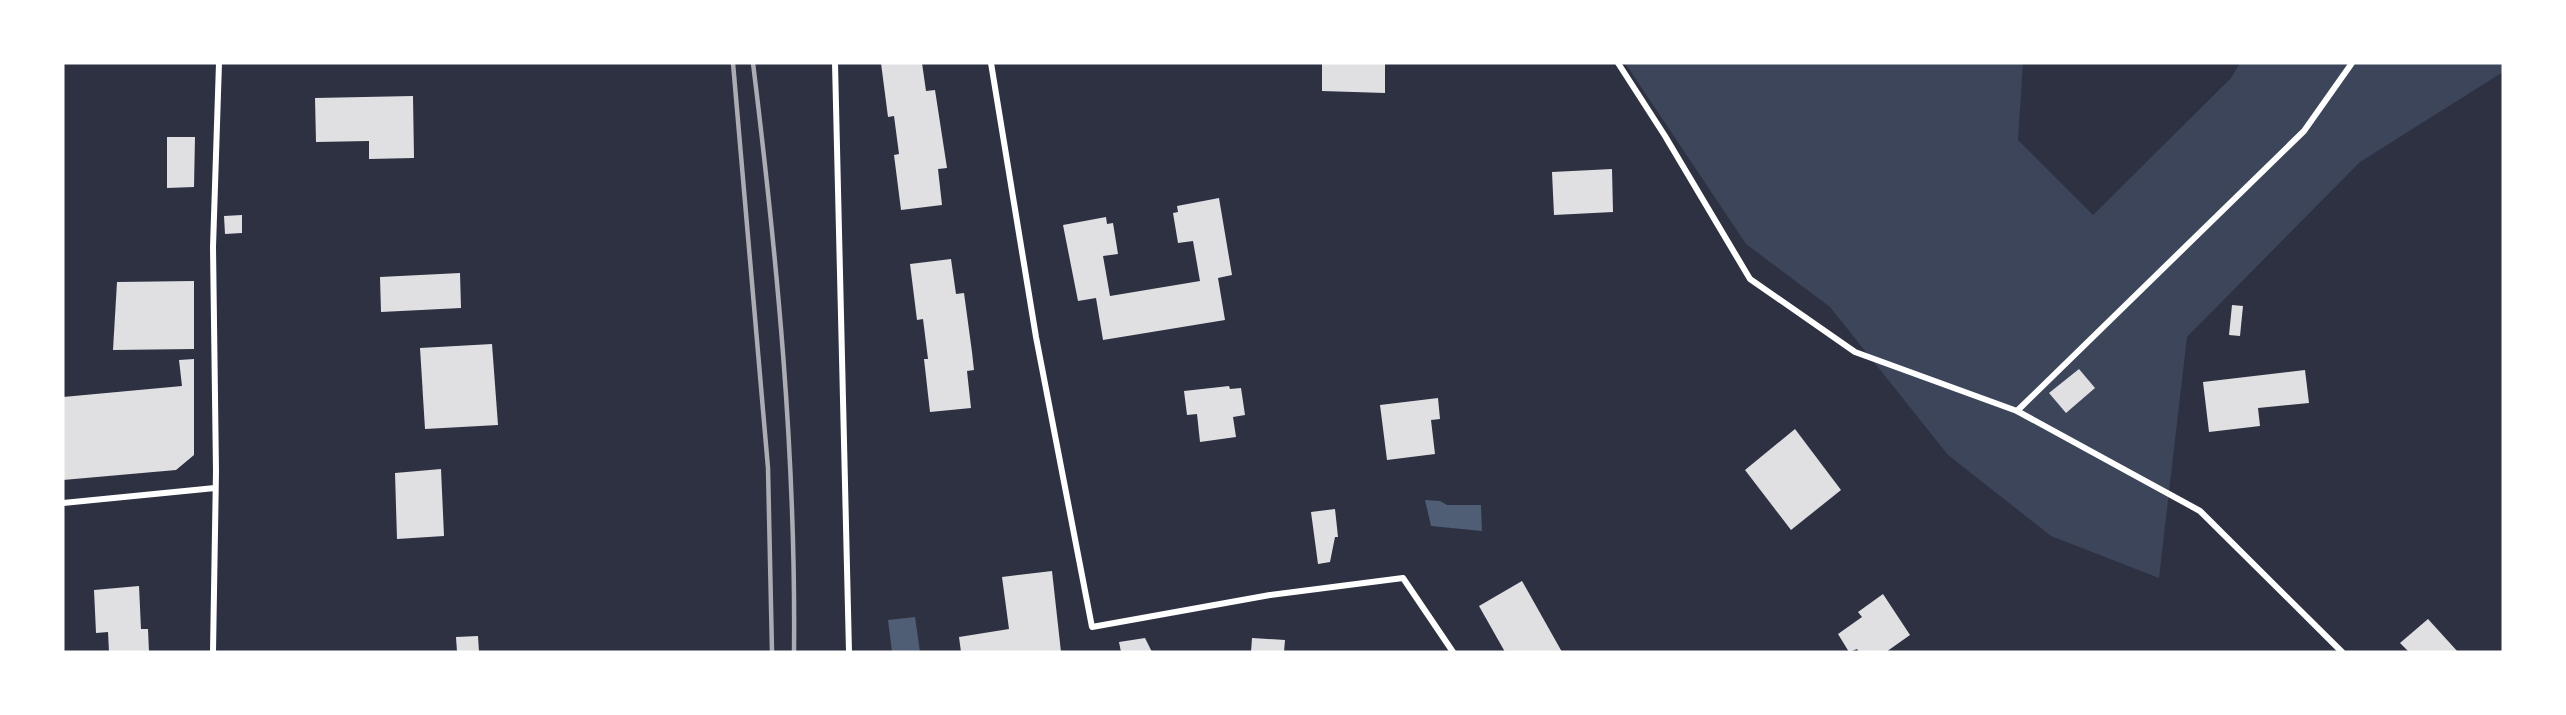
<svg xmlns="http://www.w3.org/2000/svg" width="2566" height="715" viewBox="0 0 2566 715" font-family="Ubuntu,sans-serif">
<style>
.green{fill:#3c4559}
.water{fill:#4f5d75}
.building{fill:#e0e0e3}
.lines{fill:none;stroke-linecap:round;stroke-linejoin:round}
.minor{stroke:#fff;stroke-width:6}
.rail{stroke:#abadb3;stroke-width:4.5}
</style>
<rect width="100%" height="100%" fill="#2d3142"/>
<polygon class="green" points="1625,63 2023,63 2018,140 2093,215 2231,78 2240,63 2503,63 2503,72 2360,162 2187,337 2159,578 2051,536 1948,455 1830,307 1746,244"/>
<g class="water">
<polygon points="1425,500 1440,501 1447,505 1481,505 1482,531 1431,526"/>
<polygon points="915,617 920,652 892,652 888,620"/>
</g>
<g class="building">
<polygon points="881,63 922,63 926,91 935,90 947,168 938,169 942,205 901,210 894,155 899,154 894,116 888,117"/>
<polygon points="1322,63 1385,63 1385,93 1322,91"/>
<polygon points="413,96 414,158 369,159 369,141 316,142 315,98"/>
<polygon points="167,137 195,137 194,187 167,188"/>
<polygon points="1612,169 1613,212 1554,215 1552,172"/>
<polygon points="1219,198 1232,275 1218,278 1225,320 1103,340 1096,298 1078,301 1063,225 1106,217 1107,224 1113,223 1118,254 1103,256 1110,296 1200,281 1193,241 1178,243 1173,213 1178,212 1177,206"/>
<polygon points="242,215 242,233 225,234 224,216"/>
<polygon points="951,259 956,294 964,293 972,352 974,370 967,371 971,408 930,412 924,359 928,359 923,319 917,320 910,264"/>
<polygon points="460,273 461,308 381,312 380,277"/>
<polygon points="194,281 194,349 113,350 117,282"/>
<polygon points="2232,305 2243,306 2240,336 2229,335"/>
<polygon points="492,344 498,425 425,429 420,348"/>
<polygon points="194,359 194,455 176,470 63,480 63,397 182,386 179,360"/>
<polygon points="2079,369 2095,388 2066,413 2049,393"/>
<polygon points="2305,370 2309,403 2258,408 2260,426 2209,432 2203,382"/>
<polygon points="1229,386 1230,389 1241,388 1245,415 1233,417 1236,437 1200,442 1197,414 1187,415 1184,391"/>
<polygon points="1438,398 1440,419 1431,420 1435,454 1387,460 1380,405"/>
<polygon points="1795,429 1841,490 1791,530 1745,470"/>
<polygon points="441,469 444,536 397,539 395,473"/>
<polygon points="1335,509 1338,537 1335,537 1330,562 1318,564 1311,512"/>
<polygon points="1052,571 1061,652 961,652 959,637 1009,629 1002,577"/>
<polygon points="1522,581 1562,652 1505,652 1479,606"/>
<polygon points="139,586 141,629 148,629 149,652 109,652 108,632 96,633 94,590"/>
<polygon points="1883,594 1910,635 1886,652 1859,652 1857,649 1849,652 1838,634 1862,617 1858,612"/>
<polygon points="2428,619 2458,652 2409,652 2400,643"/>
<polygon points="478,636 479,652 457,652 456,637"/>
<polygon points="1145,638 1152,652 1121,652 1119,642"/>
<polygon points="1252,638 1285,640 1284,652 1251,652"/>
</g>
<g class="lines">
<g class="minor">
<polyline points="835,63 849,652"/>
<polyline points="991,63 1036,337 1092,627 1270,595 1403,578 1453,652"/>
<polyline points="1618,63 1665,136 1750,279 1855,352 2017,411 2200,511 2342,652"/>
<polyline points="2017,411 2304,131 2352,63"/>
<polyline points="63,503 215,488"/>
<polyline points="213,652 216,471 213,247 219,63"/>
</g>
<g class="rail">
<polyline points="733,63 768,468 772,652"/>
<path d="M 753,63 C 777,258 796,455 794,652"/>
</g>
</g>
<rect width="2566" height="715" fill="none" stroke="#ffffff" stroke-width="129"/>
</svg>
